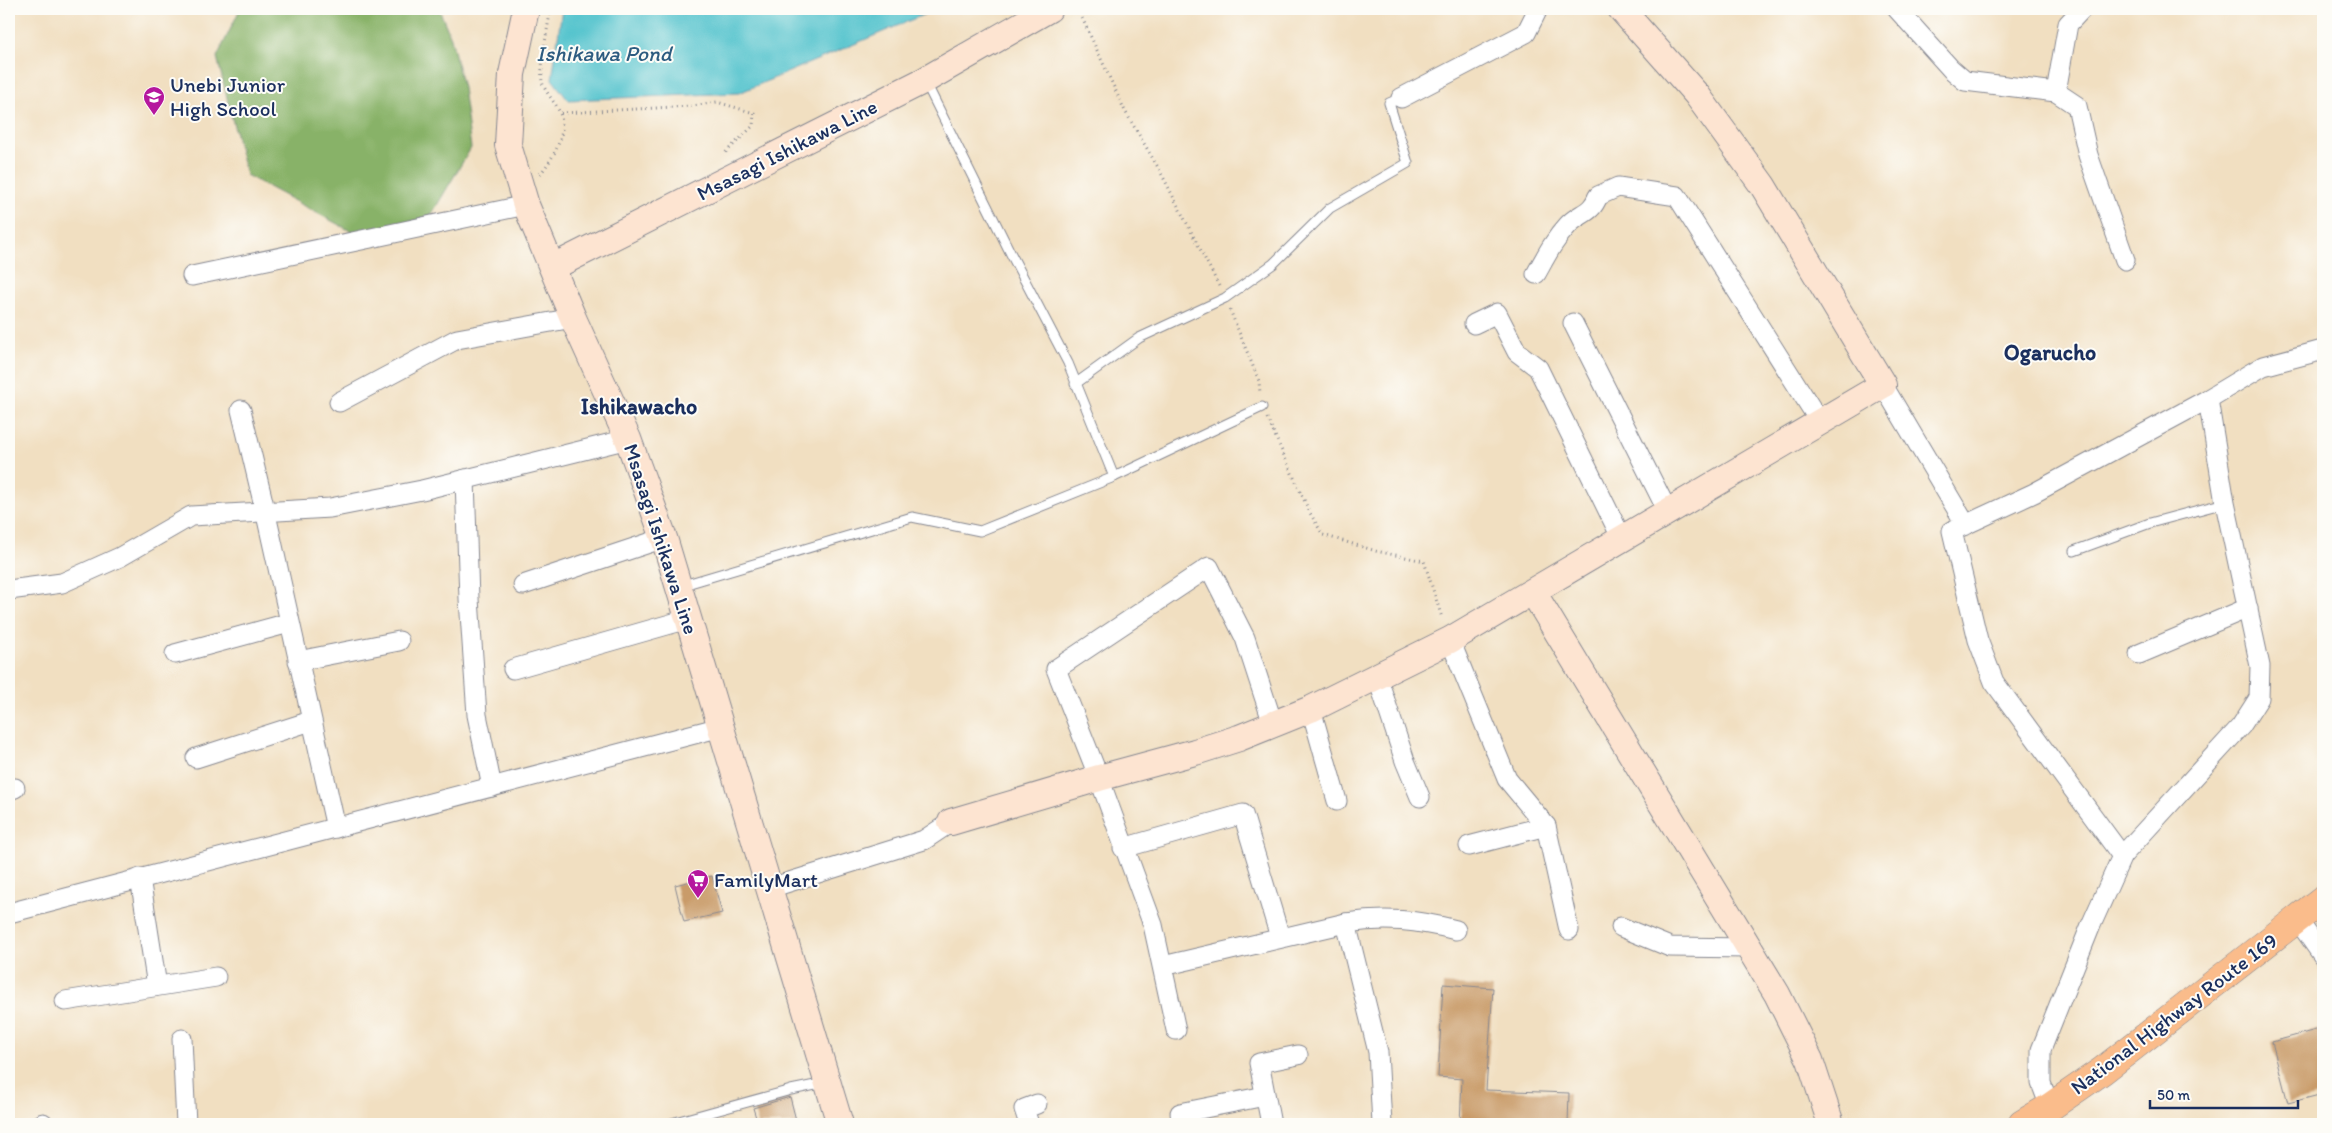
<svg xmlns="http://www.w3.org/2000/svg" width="2332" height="1133" viewBox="0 0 2332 1133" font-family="Itim,sans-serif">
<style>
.forest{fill:#88b268;stroke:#527063}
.water{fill:#57c4ce;stroke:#397a96}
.building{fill:#c99b69}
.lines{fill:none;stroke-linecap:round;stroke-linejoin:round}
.lane-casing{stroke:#868790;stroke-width:11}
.street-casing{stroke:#868790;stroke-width:21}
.secondary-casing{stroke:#868790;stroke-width:28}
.highway-casing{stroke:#868790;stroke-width:29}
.path{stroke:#868790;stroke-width:3;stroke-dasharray:1 4;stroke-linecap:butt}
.lane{stroke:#fff;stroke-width:9}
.street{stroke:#fff;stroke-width:19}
.secondary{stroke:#fde4d1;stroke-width:26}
.highway{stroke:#fabc8b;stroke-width:28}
.labels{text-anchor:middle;stroke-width:4;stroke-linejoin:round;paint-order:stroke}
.poi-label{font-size:21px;fill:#1b2f5e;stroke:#fdfcf7;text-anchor:start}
.street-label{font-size:21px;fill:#1b2f5e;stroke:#fdfcf7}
.water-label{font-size:22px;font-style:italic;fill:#2d5c80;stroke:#fdfcf7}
.neighbourhood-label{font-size:22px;font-weight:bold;fill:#1b2f5e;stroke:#fdfcf7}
</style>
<rect width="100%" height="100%" fill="#fdfcf7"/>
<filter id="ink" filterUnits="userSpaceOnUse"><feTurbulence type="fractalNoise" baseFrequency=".02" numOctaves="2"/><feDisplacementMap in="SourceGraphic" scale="10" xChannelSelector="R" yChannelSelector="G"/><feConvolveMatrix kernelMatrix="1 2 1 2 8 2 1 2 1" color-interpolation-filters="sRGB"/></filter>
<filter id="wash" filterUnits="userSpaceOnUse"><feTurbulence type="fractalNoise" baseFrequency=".0096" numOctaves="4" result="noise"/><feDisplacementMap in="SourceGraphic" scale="20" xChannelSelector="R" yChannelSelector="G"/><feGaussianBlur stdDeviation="1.12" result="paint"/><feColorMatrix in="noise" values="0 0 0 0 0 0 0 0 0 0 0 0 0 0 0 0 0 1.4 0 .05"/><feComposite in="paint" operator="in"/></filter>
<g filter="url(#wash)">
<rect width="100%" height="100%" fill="#f1dfc1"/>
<polygon class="forest" points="240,9 439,9 451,38 463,88 471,148 430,217 358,235 246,175 217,57"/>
<polygon class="water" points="562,9 937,9 739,93 568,100 552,79"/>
<g id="blocks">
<g class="building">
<polygon points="712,876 722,913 684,922 675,885"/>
<polygon points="1443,984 1493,988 1486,1090 1569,1093 1568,1124 1460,1124 1462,1079 1438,1077"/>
<polygon points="2323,1028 2323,1094 2288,1103 2272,1042"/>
<polygon points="790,1097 797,1124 758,1124 753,1108"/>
</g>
</g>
</g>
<g filter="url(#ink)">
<use href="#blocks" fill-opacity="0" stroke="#868790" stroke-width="1"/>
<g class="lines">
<g class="lane-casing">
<g id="lane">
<polyline points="926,83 1011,254 1068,363 1114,477"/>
<polyline points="1075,384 1139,338 1225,298 1273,264 1330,208 1408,163 1389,103 1401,98"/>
<polyline points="2074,551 2150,523 2225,503"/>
<polyline points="680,586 912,517 980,531 1114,477 1262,407"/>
<polyline points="668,1124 791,1090 825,1083"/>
</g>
</g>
<g class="street-casing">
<g id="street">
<polyline points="1897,9 1951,69 1965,81 2056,92 2077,106 2088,155 2125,260"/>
<polyline points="2056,92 2068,24 2082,9"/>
<polyline points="1401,98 1526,33 1538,9"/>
<path d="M 1536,274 C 1546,256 1554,240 1568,225 C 1580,212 1591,215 1598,196 L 1618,187 L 1677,196 L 1820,422"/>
<polyline points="192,276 526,205"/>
<polyline points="1573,323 1668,512"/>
<polyline points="1474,324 1497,313 1517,352 1538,368 1622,539"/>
<polyline points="1883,385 1966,525"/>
<polyline points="339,402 457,339 573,318"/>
<polyline points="241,410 265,510 336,828"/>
<polyline points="465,479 469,599 477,715 492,787"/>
<polyline points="523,585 664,538"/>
<polyline points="9,590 62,583 120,557 191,516 330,508 422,490 628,439"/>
<polyline points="1450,640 1507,779 1546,826 1569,930"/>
<polyline points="175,654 289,623"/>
<polyline points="2139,654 2248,608"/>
<polyline points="298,661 399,641"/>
<polyline points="513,669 688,619"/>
<polyline points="1377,676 1405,761 1420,797"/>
<polyline points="1311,709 1337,801"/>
<polyline points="196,758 311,721"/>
<polyline points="9,790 15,788"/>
<polyline points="1469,846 1546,826"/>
<polyline points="1123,848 1243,814 1280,937"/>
<polyline points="2122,856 1994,682 1978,640 1952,531 2034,493 2208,399 2263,366 2323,350"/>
<polyline points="140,878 157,986"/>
<polyline points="770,888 924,840 951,822"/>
<polyline points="9,913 721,727"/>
<polyline points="2297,919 2323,956"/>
<path d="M 1346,923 C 1385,917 1418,920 1456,930"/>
<polyline points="1621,927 1670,947 1750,948"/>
<polyline points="1163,966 1346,923 1378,1052 1382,1124"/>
<polyline points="65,1001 216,977"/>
<polyline points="1176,1030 1153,925 1099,778 1056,669 1209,567 1245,638 1273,724"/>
<polyline points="182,1039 186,1124"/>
<polyline points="2050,1107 2041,1083 2041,1050 2091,925 2122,856 2241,726 2259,698 2260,666 2225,503 2208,399"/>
<polyline points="43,1123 43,1124"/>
<polyline points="1029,1124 1024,1109 1037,1104"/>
<polyline points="1182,1124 1180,1113 1265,1096"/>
<polyline points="1271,1124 1259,1063 1298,1055"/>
</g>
</g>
<g class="secondary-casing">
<g id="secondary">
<polyline points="526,9 512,74 508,145 526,205 573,318 628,439 664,538 840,1124"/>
<polyline points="553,267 925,80 1049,9"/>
<polyline points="1533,592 1777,994 1810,1060 1831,1124"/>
<polyline points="951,822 1099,778 1195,752 1239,738 1311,709 1450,640 1883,385 1763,186 1697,95 1621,9"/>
</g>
</g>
<g class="highway-casing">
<polyline id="highway" points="2022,1124 2050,1107 2102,1071 2323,899"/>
</g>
<g class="path">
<polyline points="1078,9 1125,111 1159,169 1219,286"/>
<polyline points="561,113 692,106 717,102 754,113 753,126 724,154"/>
<path d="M 540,174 C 553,159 569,132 559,111 C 555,102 544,91 542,81 C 540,67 548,24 551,9"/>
<polyline points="1230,310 1259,381 1260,393"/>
<polyline points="1267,418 1310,513 1323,535 1376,551 1424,561 1442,618"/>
</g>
<use href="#lane" class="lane"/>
<use href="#street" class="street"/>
<use href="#secondary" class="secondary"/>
<use href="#highway" class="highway"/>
</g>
</g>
<defs>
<g id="school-pin" transform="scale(1.125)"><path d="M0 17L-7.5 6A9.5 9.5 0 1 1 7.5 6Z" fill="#b5179e" stroke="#fdfcf7"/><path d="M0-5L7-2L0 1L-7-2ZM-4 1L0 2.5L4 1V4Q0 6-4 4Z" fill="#fff"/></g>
<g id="supermarket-pin" transform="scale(1.125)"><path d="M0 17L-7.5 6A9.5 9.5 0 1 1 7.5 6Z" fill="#b5179e" stroke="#fdfcf7"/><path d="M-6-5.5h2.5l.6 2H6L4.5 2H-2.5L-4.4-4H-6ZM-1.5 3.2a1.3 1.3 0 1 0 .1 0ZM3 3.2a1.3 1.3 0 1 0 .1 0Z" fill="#fff"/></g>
</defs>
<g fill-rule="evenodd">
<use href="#school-pin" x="154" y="97"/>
<use href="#supermarket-pin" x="698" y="880"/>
</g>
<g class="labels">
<g class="poi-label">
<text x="170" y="92">Unebi Junior<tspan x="170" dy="24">High School</tspan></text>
<text x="714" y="887">FamilyMart</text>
</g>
<g class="street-label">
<text transform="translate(787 150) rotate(-27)" y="7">Msasagi Ishikawa Line</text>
<text transform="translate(661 539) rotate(72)" y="7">Msasagi Ishikawa Line</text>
<text transform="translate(2174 1014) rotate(-37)" y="7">National Highway Route 169</text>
</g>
<g class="water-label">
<text x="604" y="61">Ishikawa Pond</text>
</g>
<g class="neighbourhood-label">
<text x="2050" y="360">Ogarucho</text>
<text x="639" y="414">Ishikawacho</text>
</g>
</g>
<rect width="2332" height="1133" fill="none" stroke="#fdfcf7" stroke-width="30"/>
<path d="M2150 1100v8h148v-8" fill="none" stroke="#1b2f5e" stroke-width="2.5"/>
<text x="2157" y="1100" font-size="15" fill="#1b2f5e" stroke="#fdfcf7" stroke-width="4" paint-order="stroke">50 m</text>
</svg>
